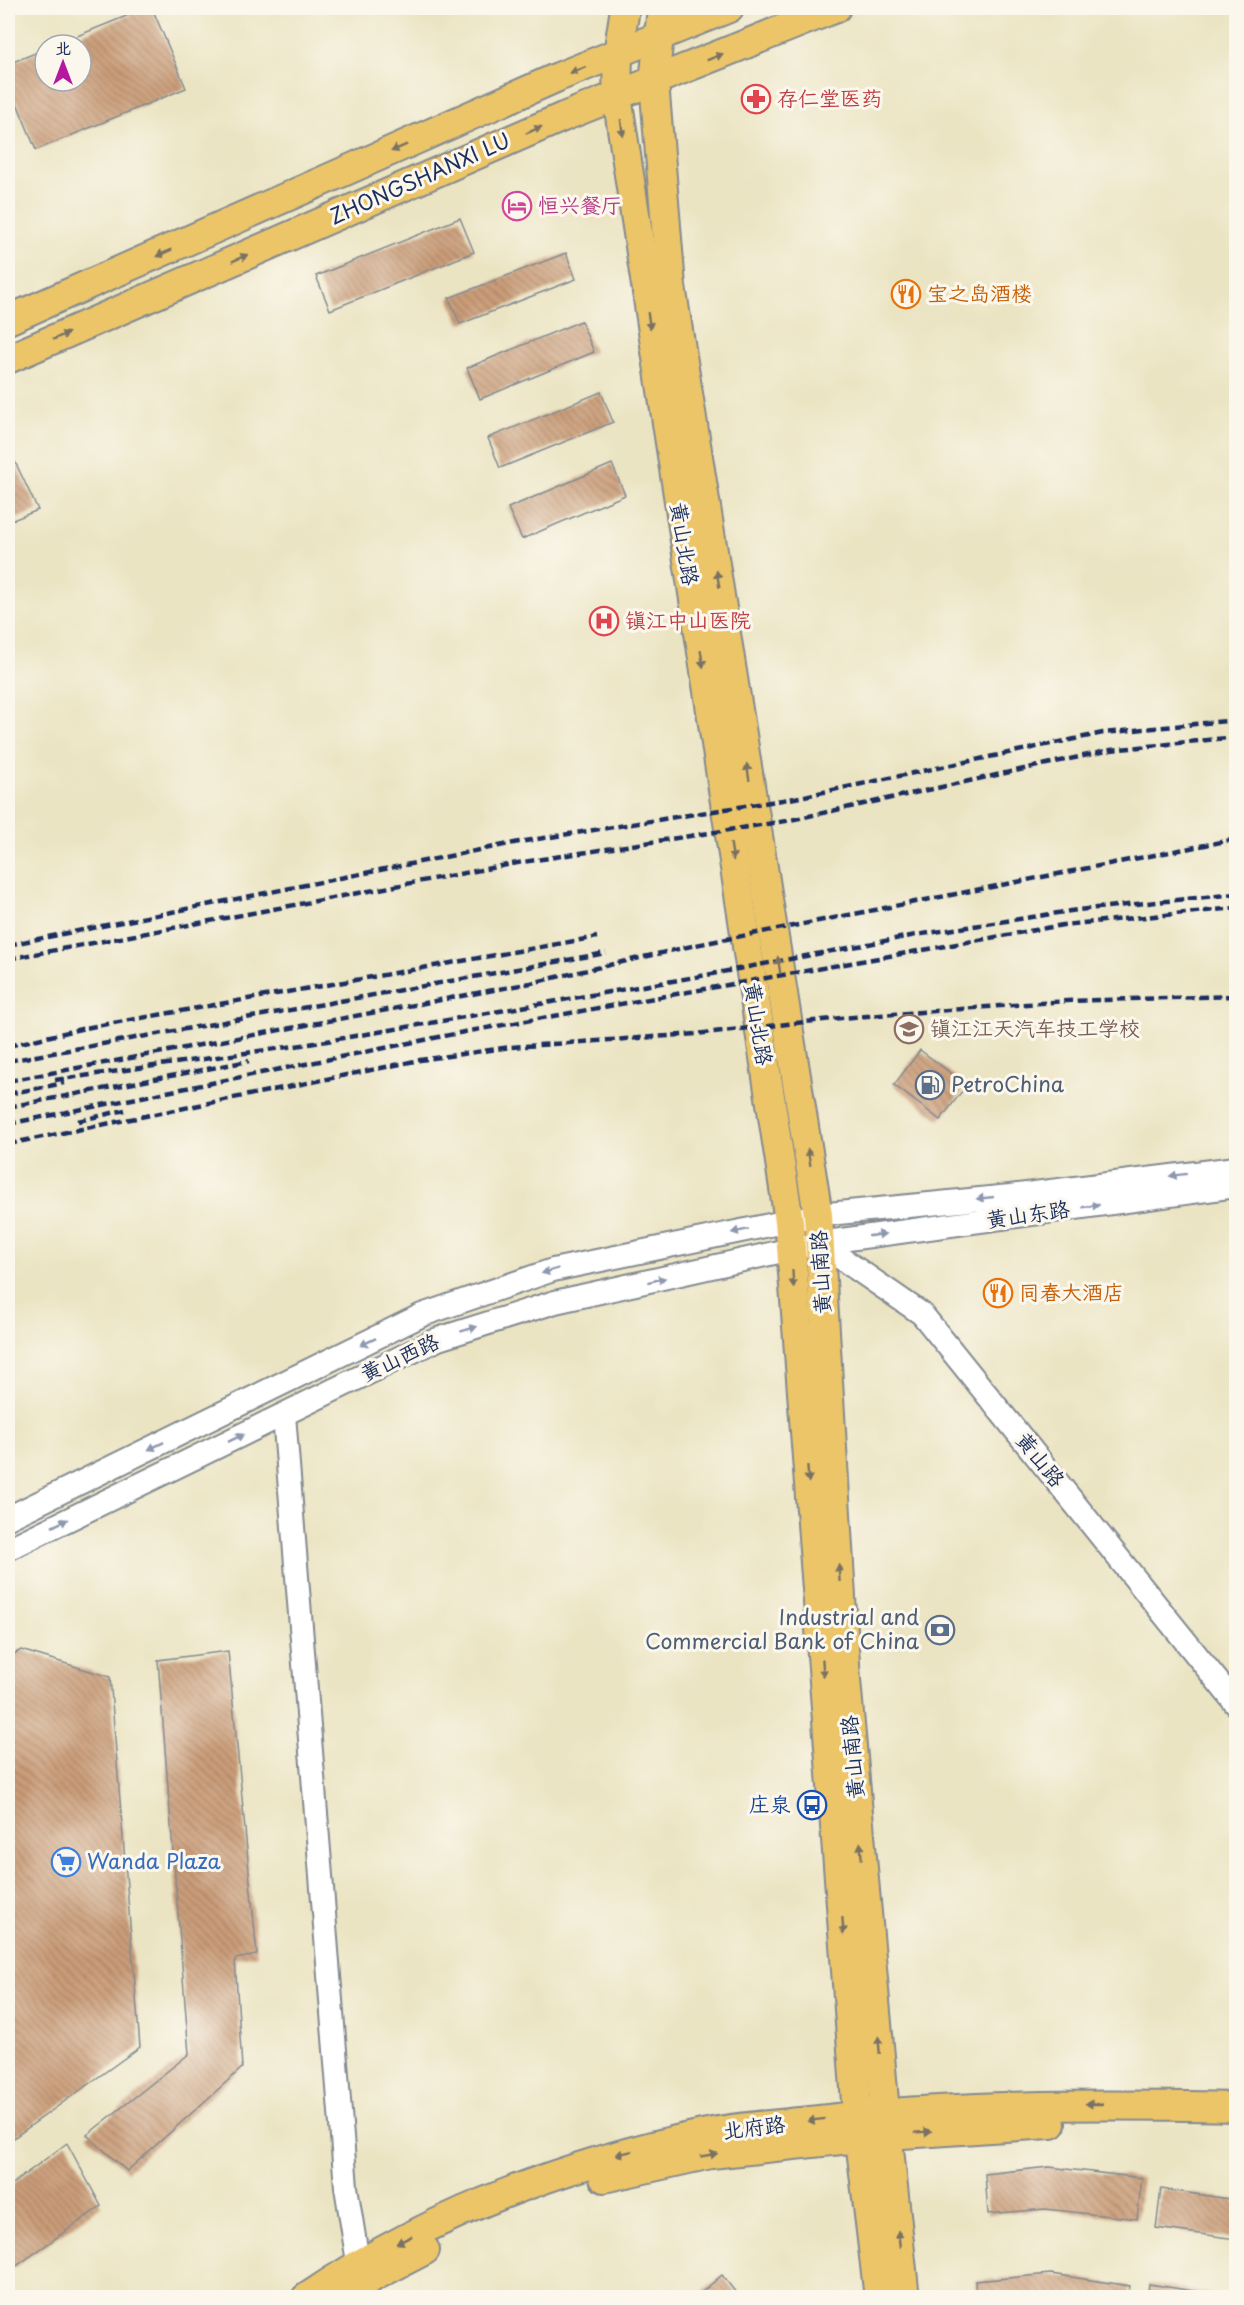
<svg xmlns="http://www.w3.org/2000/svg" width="1244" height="2305" viewBox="0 0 1244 2305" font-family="'Playpen Sans','LXGW WenKai TC',sans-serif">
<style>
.building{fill:url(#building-back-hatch)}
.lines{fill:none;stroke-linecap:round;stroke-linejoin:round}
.minor-casing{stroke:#838a90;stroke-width:26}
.major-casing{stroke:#838a90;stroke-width:32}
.minor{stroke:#fff;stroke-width:22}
.major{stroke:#edc569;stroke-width:28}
.rail{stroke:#1b2f5e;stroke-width:4.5;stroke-dasharray:9 4.5;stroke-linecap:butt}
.oneway{fill:#797263}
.oneway2{fill:#8d97ae}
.labels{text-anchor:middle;stroke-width:6;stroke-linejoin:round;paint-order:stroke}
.health-label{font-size:21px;fill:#be3a42;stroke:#fbf7ec;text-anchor:start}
.street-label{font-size:21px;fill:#1b2f5e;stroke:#fbf7ec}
.hotel-label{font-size:21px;fill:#b23c85;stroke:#fbf7ec;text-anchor:start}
.food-label{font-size:21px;fill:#c56008;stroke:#fbf7ec;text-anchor:start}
.education-label{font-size:21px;fill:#785e54;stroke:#fbf7ec;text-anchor:start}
.service-label{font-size:21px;fill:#4e5e75;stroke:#fbf7ec;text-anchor:start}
.transit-label{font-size:21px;fill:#164399;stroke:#fbf7ec;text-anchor:end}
.shop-label{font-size:21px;fill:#366cbe;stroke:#fbf7ec;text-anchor:start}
</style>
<defs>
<pattern id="building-back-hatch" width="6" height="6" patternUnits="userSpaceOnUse" patternTransform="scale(1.5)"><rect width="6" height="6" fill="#cb9d78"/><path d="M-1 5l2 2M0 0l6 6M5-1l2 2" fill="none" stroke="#a48066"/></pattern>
</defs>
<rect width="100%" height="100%" fill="#fbf7ec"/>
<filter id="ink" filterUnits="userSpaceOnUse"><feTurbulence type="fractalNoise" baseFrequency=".0167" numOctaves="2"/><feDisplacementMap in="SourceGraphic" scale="12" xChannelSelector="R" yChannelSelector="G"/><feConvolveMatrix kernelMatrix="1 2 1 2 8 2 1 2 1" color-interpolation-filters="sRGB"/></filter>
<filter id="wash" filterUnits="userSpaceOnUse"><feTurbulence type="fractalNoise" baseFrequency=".008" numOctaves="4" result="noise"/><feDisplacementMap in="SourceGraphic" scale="24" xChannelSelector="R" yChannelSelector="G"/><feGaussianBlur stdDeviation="1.35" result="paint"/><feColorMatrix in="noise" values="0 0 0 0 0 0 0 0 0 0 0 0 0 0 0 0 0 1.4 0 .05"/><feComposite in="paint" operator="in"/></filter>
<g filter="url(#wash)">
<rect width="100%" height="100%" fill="#ebe4c3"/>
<g id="blocks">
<g class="building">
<polygon points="146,8 152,8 186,88 36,150 8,81 8,64 45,49 45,81 81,81 81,45 55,45"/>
<polygon points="460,218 474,252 330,310 316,276"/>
<polygon points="566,253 576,279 460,324 449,298"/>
<polygon points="581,321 594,352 480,399 467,368"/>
<polygon points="601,392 613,422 500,468 488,438"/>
<polygon points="9,449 38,510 8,522 8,450"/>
<polygon points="612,464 625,495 522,539 508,508"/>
<polygon points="920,1050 967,1085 940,1120 894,1085"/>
<polygon points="21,1650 110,1677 140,2047 8,2142 8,1657"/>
<polygon points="228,1651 257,1955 235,1959 242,2068 127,2171 87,2135 189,2054 158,1660"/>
<polygon points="67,2143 101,2206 8,2272 8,2187"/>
<polygon points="1049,2167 1142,2178 1137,2219 1045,2209 988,2214 985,2174"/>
<polygon points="1161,2189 1236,2200 1236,2239 1156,2228"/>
<polygon points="1051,2274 1130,2286 1128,2298 976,2298 975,2281"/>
<polygon points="722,2275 740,2298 695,2298"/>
<polygon points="1149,2284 1226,2296 1225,2298 1147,2298"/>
</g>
</g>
</g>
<g filter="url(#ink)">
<use href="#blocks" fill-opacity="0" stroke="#838a90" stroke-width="1.5"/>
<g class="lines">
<g class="minor-casing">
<g id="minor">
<polyline points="819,1243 922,1314 1236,1704"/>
<polyline points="284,1415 346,2187 358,2262 370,2275"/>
<polyline points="8,1518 422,1315 553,1270 818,1215 1010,1196 1236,1168"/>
<polyline points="8,1549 438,1339 555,1302 819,1243 1236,1186"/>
</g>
</g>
<g class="major-casing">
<g id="major">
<polyline points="625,8 618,54 617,96 789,1221 857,2115 879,2298"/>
<polyline points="662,8 654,82 671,286 818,1215 846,1680 885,2112 905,2298"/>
<polyline points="8,320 558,77 729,8"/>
<polyline points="8,359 563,117 836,8"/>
<polyline points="604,2178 711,2154 888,2135 1051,2124"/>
<path d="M 306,2298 C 427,2215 561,2165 703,2134 C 738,2126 775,2125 810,2121 C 952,2104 1094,2104 1236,2107"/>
<polyline points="344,2298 373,2277 425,2250"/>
</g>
</g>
<use href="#minor" class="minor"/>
<use href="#major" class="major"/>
<g class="rail">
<polyline points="8,945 519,842 795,798 1103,733 1236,720"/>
<polyline points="8,959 523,862 786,821 1111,750 1236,737"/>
<polyline points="8,1046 85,1028 597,937"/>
<polyline points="8,1061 606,953"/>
<polyline points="55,1080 309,1044 701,976 916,935 1077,910 1236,894"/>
<polyline points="8,1081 531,983 696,945 1236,839"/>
<polyline points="8,1094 64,1083"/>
<polyline points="8,1107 249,1061"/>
<polyline points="78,1121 125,1110"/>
<polyline points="8,1124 464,1032 1063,925 1236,908"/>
<polyline points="8,1144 420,1060 511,1047 696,1034 841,1018 1067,1001 1236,996"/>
</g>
</g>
<defs><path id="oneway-solid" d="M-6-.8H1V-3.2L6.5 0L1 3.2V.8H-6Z" transform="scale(1.5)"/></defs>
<g class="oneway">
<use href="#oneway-solid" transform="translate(715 57) rotate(-22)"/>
<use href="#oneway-solid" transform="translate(578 70) rotate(159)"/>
<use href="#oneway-solid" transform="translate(622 128) rotate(82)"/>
<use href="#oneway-solid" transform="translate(534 130) rotate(-24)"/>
<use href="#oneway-solid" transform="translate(399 148) rotate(156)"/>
<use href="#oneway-solid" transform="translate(164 253) rotate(156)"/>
<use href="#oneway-solid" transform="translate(240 258) rotate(-24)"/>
<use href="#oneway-solid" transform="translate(649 321) rotate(81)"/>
<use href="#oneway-solid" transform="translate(61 336) rotate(-24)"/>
<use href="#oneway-solid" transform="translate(718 579) rotate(-99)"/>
<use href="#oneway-solid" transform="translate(702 659) rotate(81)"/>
<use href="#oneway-solid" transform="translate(748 772) rotate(-99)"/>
<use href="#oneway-solid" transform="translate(732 852) rotate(81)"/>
<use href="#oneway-solid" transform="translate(779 965) rotate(-99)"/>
<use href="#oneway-solid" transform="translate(809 1157) rotate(-99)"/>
<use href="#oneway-solid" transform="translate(793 1279) rotate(86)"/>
<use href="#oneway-solid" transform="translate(808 1474) rotate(86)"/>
<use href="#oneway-solid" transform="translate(839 1573) rotate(-94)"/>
<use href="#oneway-solid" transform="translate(823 1668) rotate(86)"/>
<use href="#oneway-solid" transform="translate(861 1851) rotate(-95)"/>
<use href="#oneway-solid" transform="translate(843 1926) rotate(86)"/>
<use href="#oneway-solid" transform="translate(879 2045) rotate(-95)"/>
<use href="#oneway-solid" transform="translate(1094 2104) rotate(-179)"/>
<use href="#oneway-solid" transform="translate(816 2120) rotate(173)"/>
<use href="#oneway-solid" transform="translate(923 2132) rotate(-4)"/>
<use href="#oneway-solid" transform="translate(624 2153) rotate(166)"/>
<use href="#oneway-solid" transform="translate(709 2155) rotate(-10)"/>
<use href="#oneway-solid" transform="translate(899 2239) rotate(-96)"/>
<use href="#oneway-solid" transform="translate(404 2240) rotate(154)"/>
</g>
<g class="oneway2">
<use href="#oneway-solid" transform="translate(1178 1175) rotate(173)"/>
<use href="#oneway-solid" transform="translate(985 1198) rotate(174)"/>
<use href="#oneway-solid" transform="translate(1091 1206) rotate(-8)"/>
<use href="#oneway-solid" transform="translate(740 1231) rotate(168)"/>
<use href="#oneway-solid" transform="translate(877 1235) rotate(-8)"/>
<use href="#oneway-solid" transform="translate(550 1271) rotate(163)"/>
<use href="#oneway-solid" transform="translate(657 1280) rotate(-13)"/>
<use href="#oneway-solid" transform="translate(469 1329) rotate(-17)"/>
<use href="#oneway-solid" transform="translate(368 1342) rotate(154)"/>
<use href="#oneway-solid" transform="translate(236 1438) rotate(-26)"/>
<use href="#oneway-solid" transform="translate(156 1446) rotate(154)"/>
<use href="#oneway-solid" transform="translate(60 1523) rotate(-26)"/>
</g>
</g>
<defs>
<g id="pharmacy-ring" transform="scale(1.5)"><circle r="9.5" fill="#fbf7ec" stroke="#e0444e" stroke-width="1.5"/><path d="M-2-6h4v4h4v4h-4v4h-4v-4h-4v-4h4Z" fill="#e0444e"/></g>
<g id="hotel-ring" transform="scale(1.5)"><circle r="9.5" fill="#fbf7ec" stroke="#d1479c" stroke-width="1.5"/><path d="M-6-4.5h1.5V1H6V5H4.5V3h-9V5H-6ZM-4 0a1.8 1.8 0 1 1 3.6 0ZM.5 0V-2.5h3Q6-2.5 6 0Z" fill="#d1479c"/></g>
<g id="restaurant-ring" transform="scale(1.5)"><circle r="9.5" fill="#fbf7ec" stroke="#e8710a" stroke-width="1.5"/><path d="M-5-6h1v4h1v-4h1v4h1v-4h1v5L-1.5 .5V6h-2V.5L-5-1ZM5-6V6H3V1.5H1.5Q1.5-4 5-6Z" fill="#e8710a"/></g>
<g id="hospital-ring" transform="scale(1.5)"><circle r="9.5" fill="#fbf7ec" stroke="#e0444e" stroke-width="1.5"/><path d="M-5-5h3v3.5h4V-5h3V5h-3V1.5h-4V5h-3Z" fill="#e0444e"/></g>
<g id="school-ring" transform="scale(1.5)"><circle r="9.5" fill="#fbf7ec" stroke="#8d6e63" stroke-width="1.5"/><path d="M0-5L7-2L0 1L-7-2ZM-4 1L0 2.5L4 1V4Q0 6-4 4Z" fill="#8d6e63"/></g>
<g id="fuel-ring" transform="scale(1.5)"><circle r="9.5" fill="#fbf7ec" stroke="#5c6f8a" stroke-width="1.5"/><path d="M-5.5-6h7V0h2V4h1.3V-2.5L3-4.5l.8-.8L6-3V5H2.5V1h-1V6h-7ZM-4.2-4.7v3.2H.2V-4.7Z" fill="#5c6f8a"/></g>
<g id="bank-ring" transform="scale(1.5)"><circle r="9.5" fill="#fbf7ec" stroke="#5c6f8a" stroke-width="1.5"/><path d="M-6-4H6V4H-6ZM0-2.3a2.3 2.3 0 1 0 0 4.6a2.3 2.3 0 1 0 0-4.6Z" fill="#5c6f8a"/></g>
<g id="bus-ring" transform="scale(1.5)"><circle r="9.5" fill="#fbf7ec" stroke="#1a4fb4" stroke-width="1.5"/><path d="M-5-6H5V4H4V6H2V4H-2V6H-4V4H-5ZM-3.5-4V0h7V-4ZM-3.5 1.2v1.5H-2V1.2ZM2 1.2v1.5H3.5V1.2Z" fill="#1a4fb4"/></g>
<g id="supermarket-ring" transform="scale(1.5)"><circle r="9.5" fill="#fbf7ec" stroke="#3f7fe0" stroke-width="1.5"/><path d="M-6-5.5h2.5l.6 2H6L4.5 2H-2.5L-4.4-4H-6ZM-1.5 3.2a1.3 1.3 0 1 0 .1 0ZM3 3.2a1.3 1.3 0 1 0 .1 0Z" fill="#3f7fe0"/></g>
</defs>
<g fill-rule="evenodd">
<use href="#pharmacy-ring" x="756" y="99"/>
<use href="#hotel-ring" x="517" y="206"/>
<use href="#restaurant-ring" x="906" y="294"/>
<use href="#hospital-ring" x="604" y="621"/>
<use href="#school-ring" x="909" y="1029"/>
<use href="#fuel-ring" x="930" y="1085"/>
<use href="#restaurant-ring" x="998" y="1293"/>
<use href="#bank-ring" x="940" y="1630"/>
<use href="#bus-ring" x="812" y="1805"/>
<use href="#supermarket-ring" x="66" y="1862"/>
</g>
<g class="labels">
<g class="health-label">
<text x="777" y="106">存仁堂医药</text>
<text x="625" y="628">镇江中山医院</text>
</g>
<g class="street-label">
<text transform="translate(420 179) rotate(-24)" y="7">ZHONGSHANXI LU</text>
<text transform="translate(684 544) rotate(81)" y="7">黄山北路</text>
<text transform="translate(758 1024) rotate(81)" y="7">黄山北路</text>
<text transform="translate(1028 1215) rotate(-8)" y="7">黄山东路</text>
<text transform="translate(821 1272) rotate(-93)" y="7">黄山南路</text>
<text transform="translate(400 1358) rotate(-25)" y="7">黄山西路</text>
<text transform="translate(1040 1460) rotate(51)" y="7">黄山路</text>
<text transform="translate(853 1757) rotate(-95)" y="7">黄山南路</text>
<text transform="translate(754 2128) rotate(-7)" y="7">北府路</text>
</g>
<g class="hotel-label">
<text x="538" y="213">恒兴餐厅</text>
</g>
<g class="food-label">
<text x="927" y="301">宝之岛酒楼</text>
<text x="1019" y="1300">同春大酒店</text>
</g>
<g class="education-label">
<text x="930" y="1036">镇江江天汽车技工学校</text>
</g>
<g class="service-label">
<text x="951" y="1092">PetroChina</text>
<text x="919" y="1625" text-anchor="end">Industrial and<tspan x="919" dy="24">Commercial Bank of China</tspan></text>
</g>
<g class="transit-label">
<text x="791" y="1812">庄泉</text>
</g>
<g class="shop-label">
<text x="87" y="1869">Wanda Plaza</text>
</g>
</g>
<rect width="1244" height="2305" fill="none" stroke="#fbf7ec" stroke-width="30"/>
<g transform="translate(63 63)"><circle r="28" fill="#fbf7ec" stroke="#a1a7b3" stroke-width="1.5"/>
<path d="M0-4.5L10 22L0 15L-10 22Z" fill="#b5179e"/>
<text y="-9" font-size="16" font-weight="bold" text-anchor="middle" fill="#1b2f5e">北</text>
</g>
</svg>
